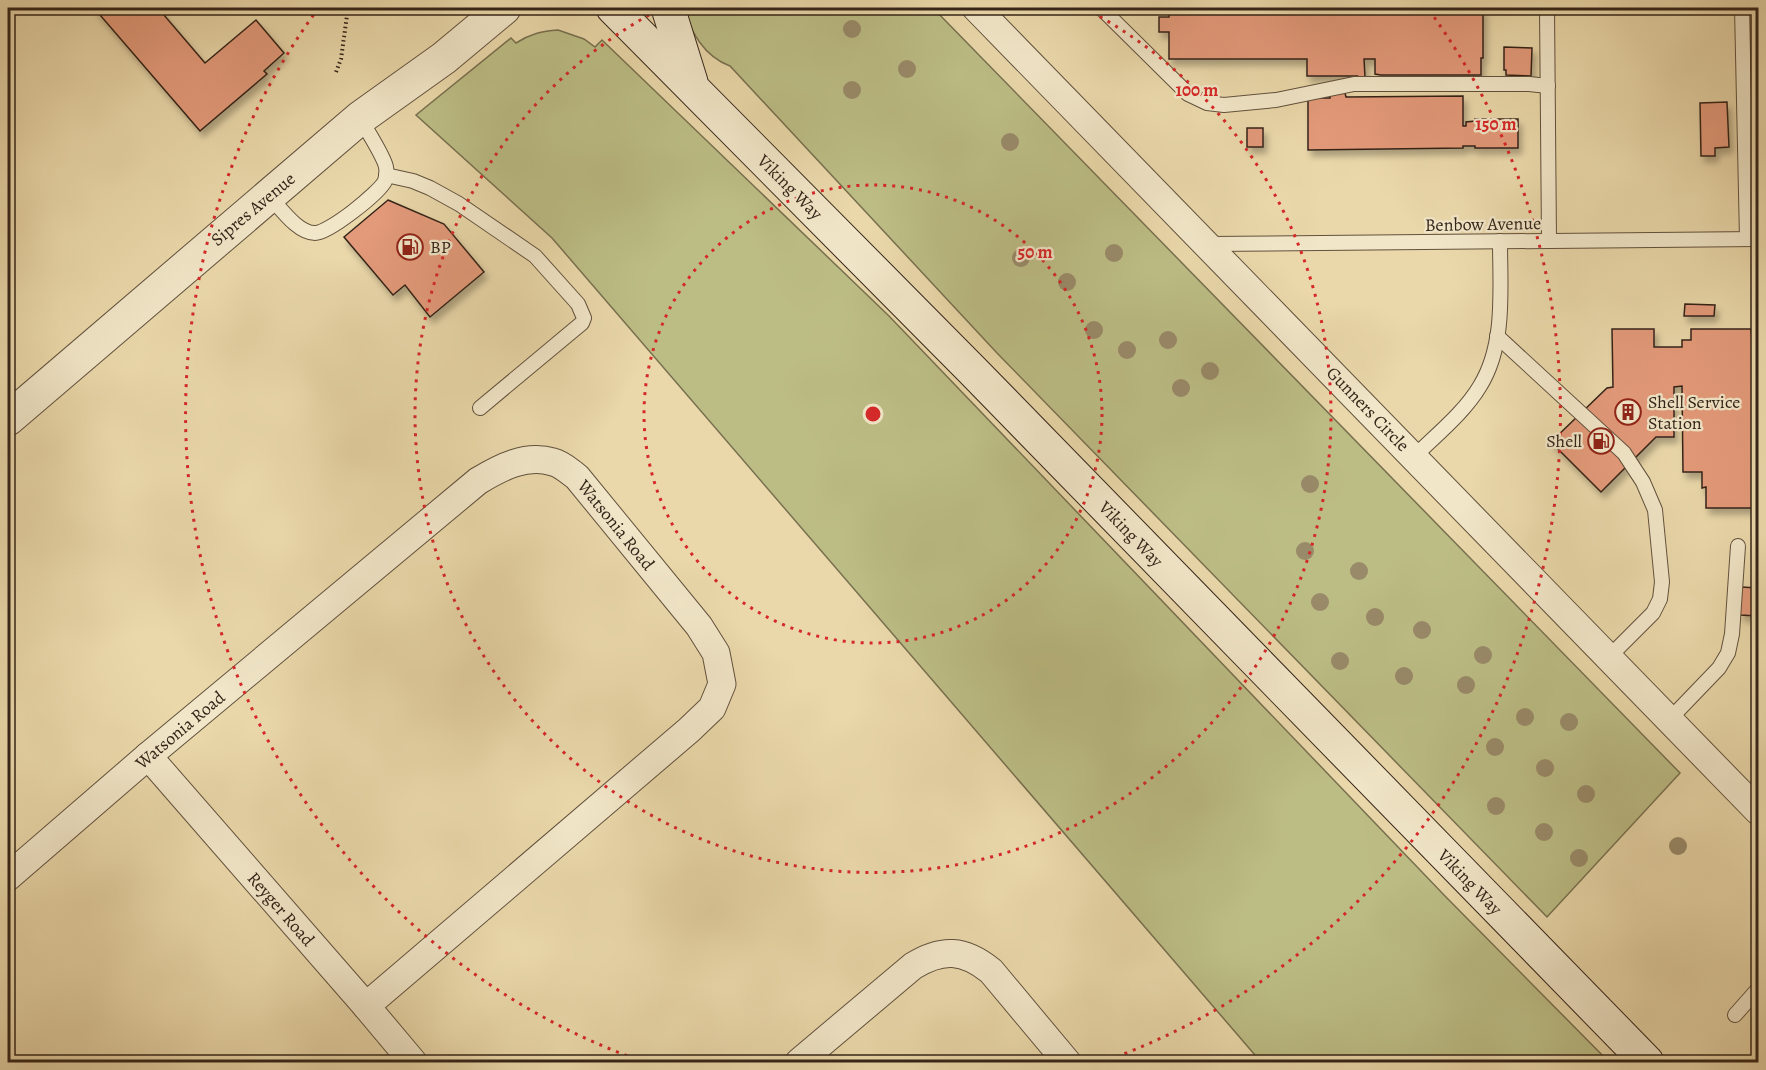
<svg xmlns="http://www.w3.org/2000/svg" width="1766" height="1070" viewBox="0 0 1766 1070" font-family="Alegreya,serif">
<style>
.green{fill:#bcbd85;stroke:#78704f;stroke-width:1.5}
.building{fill:#e39a7a;stroke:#342419;stroke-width:1.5;filter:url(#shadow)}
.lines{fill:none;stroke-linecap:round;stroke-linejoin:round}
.service-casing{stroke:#62513d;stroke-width:16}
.minor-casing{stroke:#62513d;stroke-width:29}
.tertiary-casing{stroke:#62513d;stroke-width:35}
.secondary-casing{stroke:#342419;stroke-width:35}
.path{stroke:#342419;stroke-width:4;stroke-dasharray:1.5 3;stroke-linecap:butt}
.service{stroke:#f1e6c8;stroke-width:14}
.minor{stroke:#f1e6c8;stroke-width:27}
.tertiary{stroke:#f1e6c8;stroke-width:33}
.secondary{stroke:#f1e6c8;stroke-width:33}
.tree{fill:#998a69}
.ring{fill:none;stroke:#d62828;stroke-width:3;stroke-dasharray:3 6}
.labels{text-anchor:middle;stroke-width:4.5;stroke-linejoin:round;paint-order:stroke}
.street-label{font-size:18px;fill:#342419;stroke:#f1e6c8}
.poi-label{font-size:18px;fill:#342419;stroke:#f1e6c8;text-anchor:start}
.centre{fill:#d62828;stroke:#f1e6c8;stroke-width:3}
.ring-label{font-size:18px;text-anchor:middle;font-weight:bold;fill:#d62828;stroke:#f1e6c8;stroke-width:4.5;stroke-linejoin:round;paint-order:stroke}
</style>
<defs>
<filter id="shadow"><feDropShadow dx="3.5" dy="6" stdDeviation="3" flood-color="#0004"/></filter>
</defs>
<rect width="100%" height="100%" fill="#ead8aa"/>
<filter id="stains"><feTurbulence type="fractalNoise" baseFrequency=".00333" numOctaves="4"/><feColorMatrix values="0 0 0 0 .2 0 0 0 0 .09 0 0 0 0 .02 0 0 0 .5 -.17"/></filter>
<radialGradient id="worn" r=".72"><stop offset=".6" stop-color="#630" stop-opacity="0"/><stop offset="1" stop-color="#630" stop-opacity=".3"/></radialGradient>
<g class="green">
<path d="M 682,8 L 933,8 L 1680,773 L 1547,917 L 997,353 L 730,66 C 703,56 692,32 682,8 Z"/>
<path d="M 558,30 L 584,39 L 595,47 L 602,40 L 889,316 L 1444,895 L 1609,1062 L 1261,1062 L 552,238 L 416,115 L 511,38 L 516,43 C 530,34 542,31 558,30 Z"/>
</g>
<g class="building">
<polygon points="94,8 158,8 205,63 256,20 284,53 264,71 267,74 200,131"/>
<polygon points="1169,8 1483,8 1483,58 1481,58 1481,75 1381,75 1375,74 1375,59 1364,59 1365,77 1356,77 1357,76 1307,76 1307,59 1169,59 1169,32 1159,32 1159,17 1169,17"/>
<polygon points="1504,47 1532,48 1531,76 1506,75 1506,70 1504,70"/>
<polygon points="1330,93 1345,93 1346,97 1463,96 1463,126 1466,126 1466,122 1475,121 1475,119 1518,119 1518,148 1475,148 1475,146 1463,146 1463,148 1308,150 1308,98 1330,98"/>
<polygon points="1727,102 1729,147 1715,148 1715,156 1701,156 1700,103"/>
<rect x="1247" y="128" width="16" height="19"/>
<polygon points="388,200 444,224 484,272 430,317 405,285 393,295 344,237"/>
<polygon points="1685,304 1715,305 1714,316 1684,316"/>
<polygon points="1612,329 1654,329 1654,347 1682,347 1682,340 1691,340 1691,329 1751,329 1752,339 1754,339 1755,508 1706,508 1706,487 1702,488 1702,472 1683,472 1682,386 1674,387 1674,437 1656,437 1601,492 1551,442 1607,388 1613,387"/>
<polygon points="1741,587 1758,588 1758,616 1740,615"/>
</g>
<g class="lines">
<g class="service-casing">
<g id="service">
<polyline points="1101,8 1188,94 1207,103 1224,105 1276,100 1354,84 1529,84 1548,86"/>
<polyline points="1547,8 1549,241"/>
<polyline points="1742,8 1747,239"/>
<polyline points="386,175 413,181 430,188 459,204 535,256 578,304 584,318 582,323 480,408"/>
<path d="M 269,196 C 280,207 297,233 315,233 C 329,233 379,193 385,181 C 386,178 387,171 386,167 C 384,156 366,129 360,118"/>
<polyline points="1209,244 1758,239"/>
<polyline points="1497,336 1624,453 1643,482 1655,510 1662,582 1660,599 1653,613 1609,657"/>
<path d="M 1414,457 C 1436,435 1464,413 1480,386 C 1506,344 1500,288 1500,241"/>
<polyline points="1670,719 1719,668 1728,653 1732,634 1738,546"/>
<polyline points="1735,1015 1758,989"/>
</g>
</g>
<g class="minor-casing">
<g id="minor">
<polyline points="976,8 1758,811"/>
<polyline points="148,756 366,1006 413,1062"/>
<path d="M 8,877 L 148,756 L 478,481 C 501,467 526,454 553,462 C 562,464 570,472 577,477 L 699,626 L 716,653 L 722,684 L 712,708 L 689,730 L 366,1006"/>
<path d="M 799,1062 L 913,966 C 942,948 964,949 991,971 L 1067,1062"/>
</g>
</g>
<g class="tertiary-casing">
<polyline id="tertiary" points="8,419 360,118 444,58 504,8"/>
</g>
<g class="secondary-casing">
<g id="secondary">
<polyline points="613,8 972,370 1647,1062"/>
<polyline points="668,8 691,82"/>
</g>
</g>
<polyline class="path" points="336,72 341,59 348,8"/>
<use href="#service" class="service"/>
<use href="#minor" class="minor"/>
<use href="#tertiary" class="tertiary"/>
<use href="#secondary" class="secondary"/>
</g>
<g class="tree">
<circle cx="852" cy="29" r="9"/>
<circle cx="907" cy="69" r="9"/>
<circle cx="852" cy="90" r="9"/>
<circle cx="1010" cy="142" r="9"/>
<circle cx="1114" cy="253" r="9"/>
<circle cx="1021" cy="258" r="9"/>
<circle cx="1067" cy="282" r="9"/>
<circle cx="1094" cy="330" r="9"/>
<circle cx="1168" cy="340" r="9"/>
<circle cx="1127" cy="350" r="9"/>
<circle cx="1210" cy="371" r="9"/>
<circle cx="1181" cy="388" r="9"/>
<circle cx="1310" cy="484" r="9"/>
<circle cx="1305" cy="551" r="9"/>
<circle cx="1359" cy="571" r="9"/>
<circle cx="1320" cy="602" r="9"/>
<circle cx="1375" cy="617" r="9"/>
<circle cx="1422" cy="630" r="9"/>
<circle cx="1483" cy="655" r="9"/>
<circle cx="1340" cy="661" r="9"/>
<circle cx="1404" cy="676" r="9"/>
<circle cx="1466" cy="685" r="9"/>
<circle cx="1525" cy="717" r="9"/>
<circle cx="1569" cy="722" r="9"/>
<circle cx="1495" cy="747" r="9"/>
<circle cx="1545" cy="768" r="9"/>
<circle cx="1586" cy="794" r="9"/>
<circle cx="1496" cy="806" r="9"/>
<circle cx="1544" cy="832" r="9"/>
<circle cx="1678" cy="846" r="9"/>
<circle cx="1579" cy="858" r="9"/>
</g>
<g class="ring">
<circle cx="873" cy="414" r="229"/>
<path d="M1084 8A458 458 0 1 1 662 8"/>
<path d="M644 1062A687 687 0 0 1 317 10M1429 10A687 687 0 0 1 1102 1062"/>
</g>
<defs>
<g id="fuel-ring" transform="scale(1.35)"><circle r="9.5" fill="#f1e6c8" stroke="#8f2418" stroke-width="1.5"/><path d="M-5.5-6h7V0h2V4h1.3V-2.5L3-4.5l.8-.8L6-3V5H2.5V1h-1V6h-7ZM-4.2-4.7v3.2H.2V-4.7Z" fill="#8f2418"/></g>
<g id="building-ring" transform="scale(1.35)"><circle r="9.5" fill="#f1e6c8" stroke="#8f2418" stroke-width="1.5"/><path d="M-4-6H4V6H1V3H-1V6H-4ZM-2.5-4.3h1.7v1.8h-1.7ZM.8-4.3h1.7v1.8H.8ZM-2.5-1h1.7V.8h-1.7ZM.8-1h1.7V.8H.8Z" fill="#8f2418"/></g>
</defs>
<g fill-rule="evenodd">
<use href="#fuel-ring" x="410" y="247"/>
<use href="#building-ring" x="1628" y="412"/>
<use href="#fuel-ring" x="1601" y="441"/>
</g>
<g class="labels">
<g class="street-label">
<text transform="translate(790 187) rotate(45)" y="6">Viking Way</text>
<text transform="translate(253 209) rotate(-40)" y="6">Sipres Avenue</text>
<text transform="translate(1483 224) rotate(-1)" y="6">Benbow Avenue</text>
<text transform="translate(1368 409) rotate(46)" y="6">Gunners Circle</text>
<text transform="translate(616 525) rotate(51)" y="6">Watsonia Road</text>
<text transform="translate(1131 534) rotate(46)" y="6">Viking Way</text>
<text transform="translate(180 730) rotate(-40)" y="6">Watsonia Road</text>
<text transform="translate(1470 882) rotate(46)" y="6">Viking Way</text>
<text transform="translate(281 909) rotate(49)" y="6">Reyger Road</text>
</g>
<g class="poi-label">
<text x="430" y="253">BP</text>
<text x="1648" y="408">Shell Service<tspan x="1648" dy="21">Station</tspan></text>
<text x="1582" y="447" text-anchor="end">Shell</text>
</g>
</g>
<circle cx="873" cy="414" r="9" class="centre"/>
<g class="ring-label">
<text x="1197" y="96">100 m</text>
<text x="1496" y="130">150 m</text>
<text x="1035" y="258">50 m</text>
</g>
<rect width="1766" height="1070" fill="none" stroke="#ead8aa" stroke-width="30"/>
<rect x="9" y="9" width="1748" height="1052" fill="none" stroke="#342419" stroke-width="3"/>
<rect x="15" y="15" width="1736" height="1040" fill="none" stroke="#342419" stroke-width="1.5"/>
<rect width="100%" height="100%" filter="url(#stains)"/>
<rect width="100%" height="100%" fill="url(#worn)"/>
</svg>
